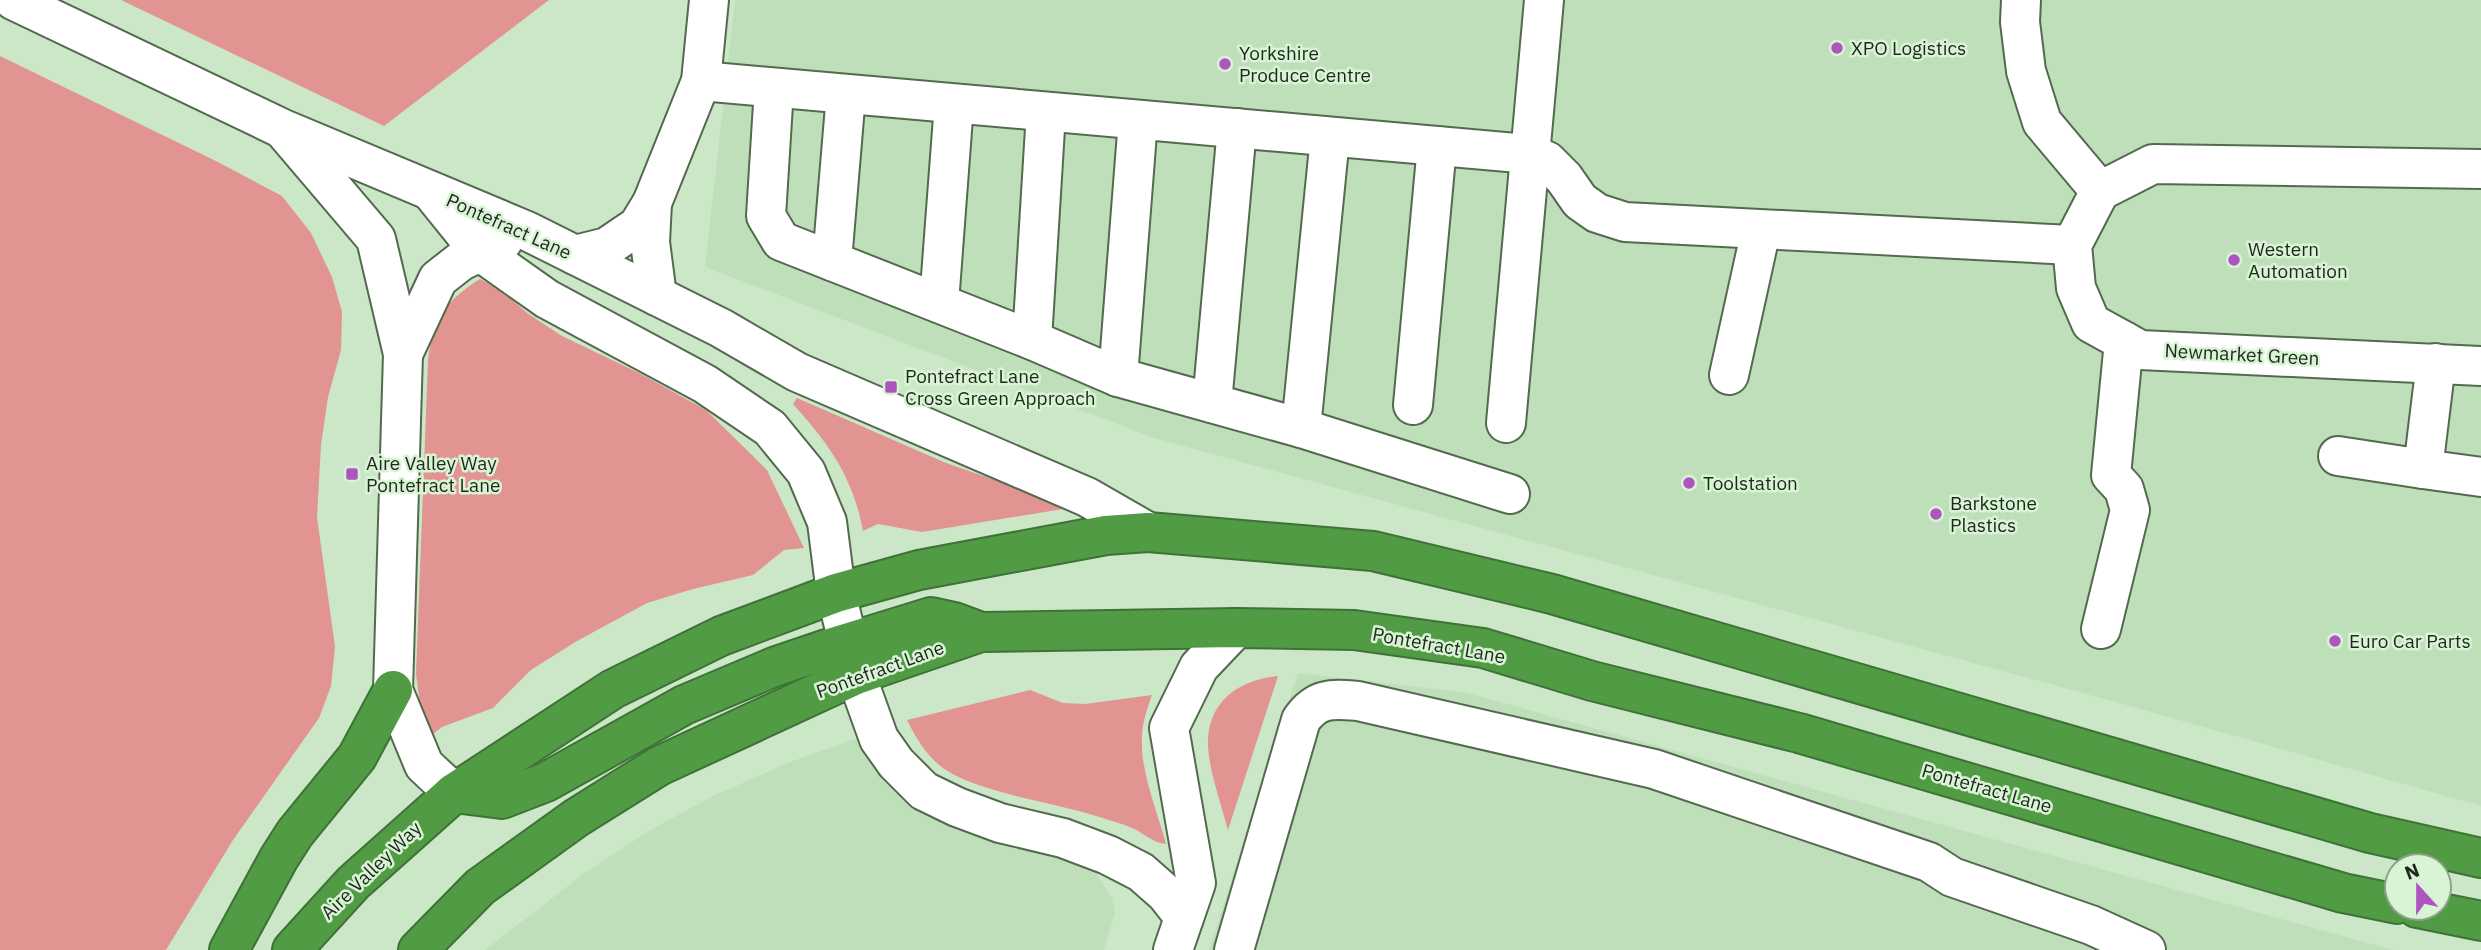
<svg xmlns="http://www.w3.org/2000/svg" width="2481" height="950" viewBox="0 0 2481 950" font-family="'IBM Plex Sans',sans-serif">
<style>
.built{fill:#bfdfba}
.green{fill:#e19492}
.lines{fill:none;stroke-linecap:round;stroke-linejoin:round}
.minor-casing{stroke:#536a4f;stroke-width:42}
.highway-casing{stroke:#3f7237;stroke-width:42}
.minor{stroke:#fff;stroke-width:38}
.highway{stroke:#519b45;stroke-width:38}
.poi-dot{fill:#ae54bf;stroke:#d9f4d5;stroke-width:2.5}
.labels{text-anchor:middle;stroke-width:5;stroke-linejoin:round;paint-order:stroke}
.poi-label{font-size:19px;fill:#1d271c;stroke:#d9f4d5;text-anchor:start}
.street-label{font-size:19px;fill:#1d271c;stroke:#d9f4d5}
</style>
<rect width="100%" height="100%" fill="#cce7c8"/>
<g class="built">
<polygon points="735,0 2481,0 2481,806 2119,703 1154,438 705,267"/>
<polygon points="1298,673 1464,692 2393,950 1209,950"/>
<polygon points="861,737 868,754 886,780 914,807 952,827 1093,869 1112,898 1115,913 1104,950 485,950 586,872 652,829 713,796 790,762"/>
</g>
<g class="green">
<polygon points="121,0 549,0 384,126"/>
<polygon points="0,56 218,162 282,196 311,233 332,277 342,312 341,350 328,397 321,445 317,517 335,647 331,686 319,718 233,840 166,950 0,950"/>
<path d="M 480,279 L 501,290 L 527,313 L 562,336 L 641,374 L 706,410 L 767,470 L 804,548 L 784,550 L 753,575 L 693,589 L 647,603 L 577,641 L 531,670 L 493,708 L 442,727 L 433,734 L 420,704 L 416,674 L 428,360 C 433,319 445,301 480,279 Z"/>
<path d="M 797,398 L 946,463 L 1064,504 L 1063,509 L 922,532 L 878,524 L 863,531 C 853,477 829,444 793,404 Z"/>
<path d="M 1278,676 L 1228,830 C 1221,803 1207,766 1208,739 C 1210,699 1242,679 1278,676 Z"/>
<path d="M 1030,690 L 1063,703 L 1085,704 L 1152,695 C 1149,703 1146,712 1144,721 C 1135,761 1156,806 1166,844 C 1152,843 1144,833 1132,828 C 1121,823 1108,820 1096,816 C 1054,802 970,792 938,764 C 924,752 915,736 907,720 Z"/>
</g>
<g class="lines">
<g class="minor-casing">
<g id="minor">
<polyline points="13,0 281,128 527,231 721,328 797,372 1087,497 1148,532"/>
<polyline points="2021,0 2020,22 2026,71 2042,122 2100,191"/>
<polyline points="701,81 1529,154 1547,161 1564,178 1580,201 1597,213 1625,222 2072,245"/>
<polyline points="774,88 766,216 781,241 1032,340 1118,377 1301,428 1330,137"/>
<polyline points="285,132 376,239 403,354 393,690 424,765 454,793"/>
<polyline points="2481,169 2153,164 2100,191 2072,245 2076,288 2091,323 2140,350 2481,366"/>
<polyline points="433,194 479,251 547,299 705,384 770,428 806,472 827,522 836,593 856,675 879,739 896,763 924,791 957,807 1000,823 1063,838 1108,855 1141,872 1166,894 1184,917"/>
<polyline points="652,203 650,242 657,296"/>
<polyline points="575,255 607,247 638,226 652,203 701,81 709,0"/>
<polyline points="832,261 846,94"/>
<polyline points="939,303 954,104"/>
<polyline points="1032,340 1046,112"/>
<polyline points="403,354 438,279 461,261 503,241"/>
<polyline points="1729,375 1761,230"/>
<polyline points="1118,377 1138,120"/>
<polyline points="1212,403 1237,128"/>
<polyline points="1413,405 1437,146"/>
<polyline points="1506,423 1544,0"/>
<polyline points="1301,428 1510,494"/>
<polyline points="2338,456 2423,469 2436,363"/>
<polyline points="2423,469 2481,477"/>
<polyline points="2101,629 2130,510 2124,489 2111,475 2124,341"/>
<polyline points="1173,950 1196,883 1169,728 1199,667 1236,628"/>
<path d="M 1234,950 L 1301,720 C 1317,697 1332,699 1358,701 L 1654,769 L 1929,862 L 1952,877 L 2091,925 L 2146,950"/>
</g>
</g>
<g class="highway-casing">
<g id="highway">
<polyline points="454,793 502,799 546,782 684,705 774,667 827,649 931,617 954,622 981,632"/>
<polyline points="2417,908 2481,921"/>
<polyline points="229,950 279,858 295,833 357,757 393,690"/>
<polyline points="292,950 353,883 454,793 613,689 721,636 836,593 919,570 1106,535 1148,532 1373,551 1552,594 2370,833 2481,858"/>
<polyline points="418,950 480,887 576,818 659,766 856,675 981,632 1236,628 1354,630 1483,648 1592,681 1799,733 2343,893 2397,904"/>
</g>
</g>
<use href="#minor" class="minor"/>
<use href="#highway" class="highway"/>
</g>
<g class="poi-dot">
<circle cx="1837" cy="48" r="7"/>
<circle cx="1225" cy="64" r="7"/>
<circle cx="2234" cy="260" r="7"/>
<rect x="884" y="380" width="14" height="14" rx="3.5"/>
<rect x="345" y="467" width="14" height="14" rx="3.5"/>
<circle cx="1689" cy="483" r="7"/>
<circle cx="1936" cy="514" r="7"/>
<circle cx="2335" cy="641" r="7"/>
</g>
<g class="labels">
<g class="poi-label">
<text x="1851" y="55">XPO Logistics</text>
<text x="1239" y="60">Yorkshire<tspan x="1239" dy="22">Produce Centre</tspan></text>
<text x="2248" y="256">Western<tspan x="2248" dy="22">Automation</tspan></text>
<text x="905" y="383">Pontefract Lane<tspan x="905" dy="22">Cross Green Approach</tspan></text>
<text x="366" y="470">Aire Valley Way<tspan x="366" dy="22">Pontefract Lane</tspan></text>
<text x="1703" y="490">Toolstation</text>
<text x="1950" y="510">Barkstone<tspan x="1950" dy="22">Plastics</tspan></text>
<text x="2349" y="648">Euro Car Parts</text>
</g>
<g class="street-label">
<text transform="translate(509 226) rotate(24)" y="7">Pontefract Lane</text>
<text transform="translate(2242 354) rotate(3)" y="7">Newmarket Green</text>
<text transform="translate(1439 645) rotate(10)" y="7">Pontefract Lane</text>
<text transform="translate(880 669) rotate(-20)" y="7">Pontefract Lane</text>
<text transform="translate(1987 788) rotate(16)" y="7">Pontefract Lane</text>
<text transform="translate(371 870) rotate(-44)" y="7">Aire Valley Way</text>
</g>
</g>
<g transform="translate(2418 887) rotate(339)"><circle r="33" fill="#d9f4d5" stroke="#8ea28b" stroke-width="2"/>
<path d="M0-5L12 26L0 18L-12 26Z" fill="#ae54bf"/>
<text y="-10" font-size="19" font-weight="bold" text-anchor="middle" fill="#1d271c">N</text>
</g>
</svg>
